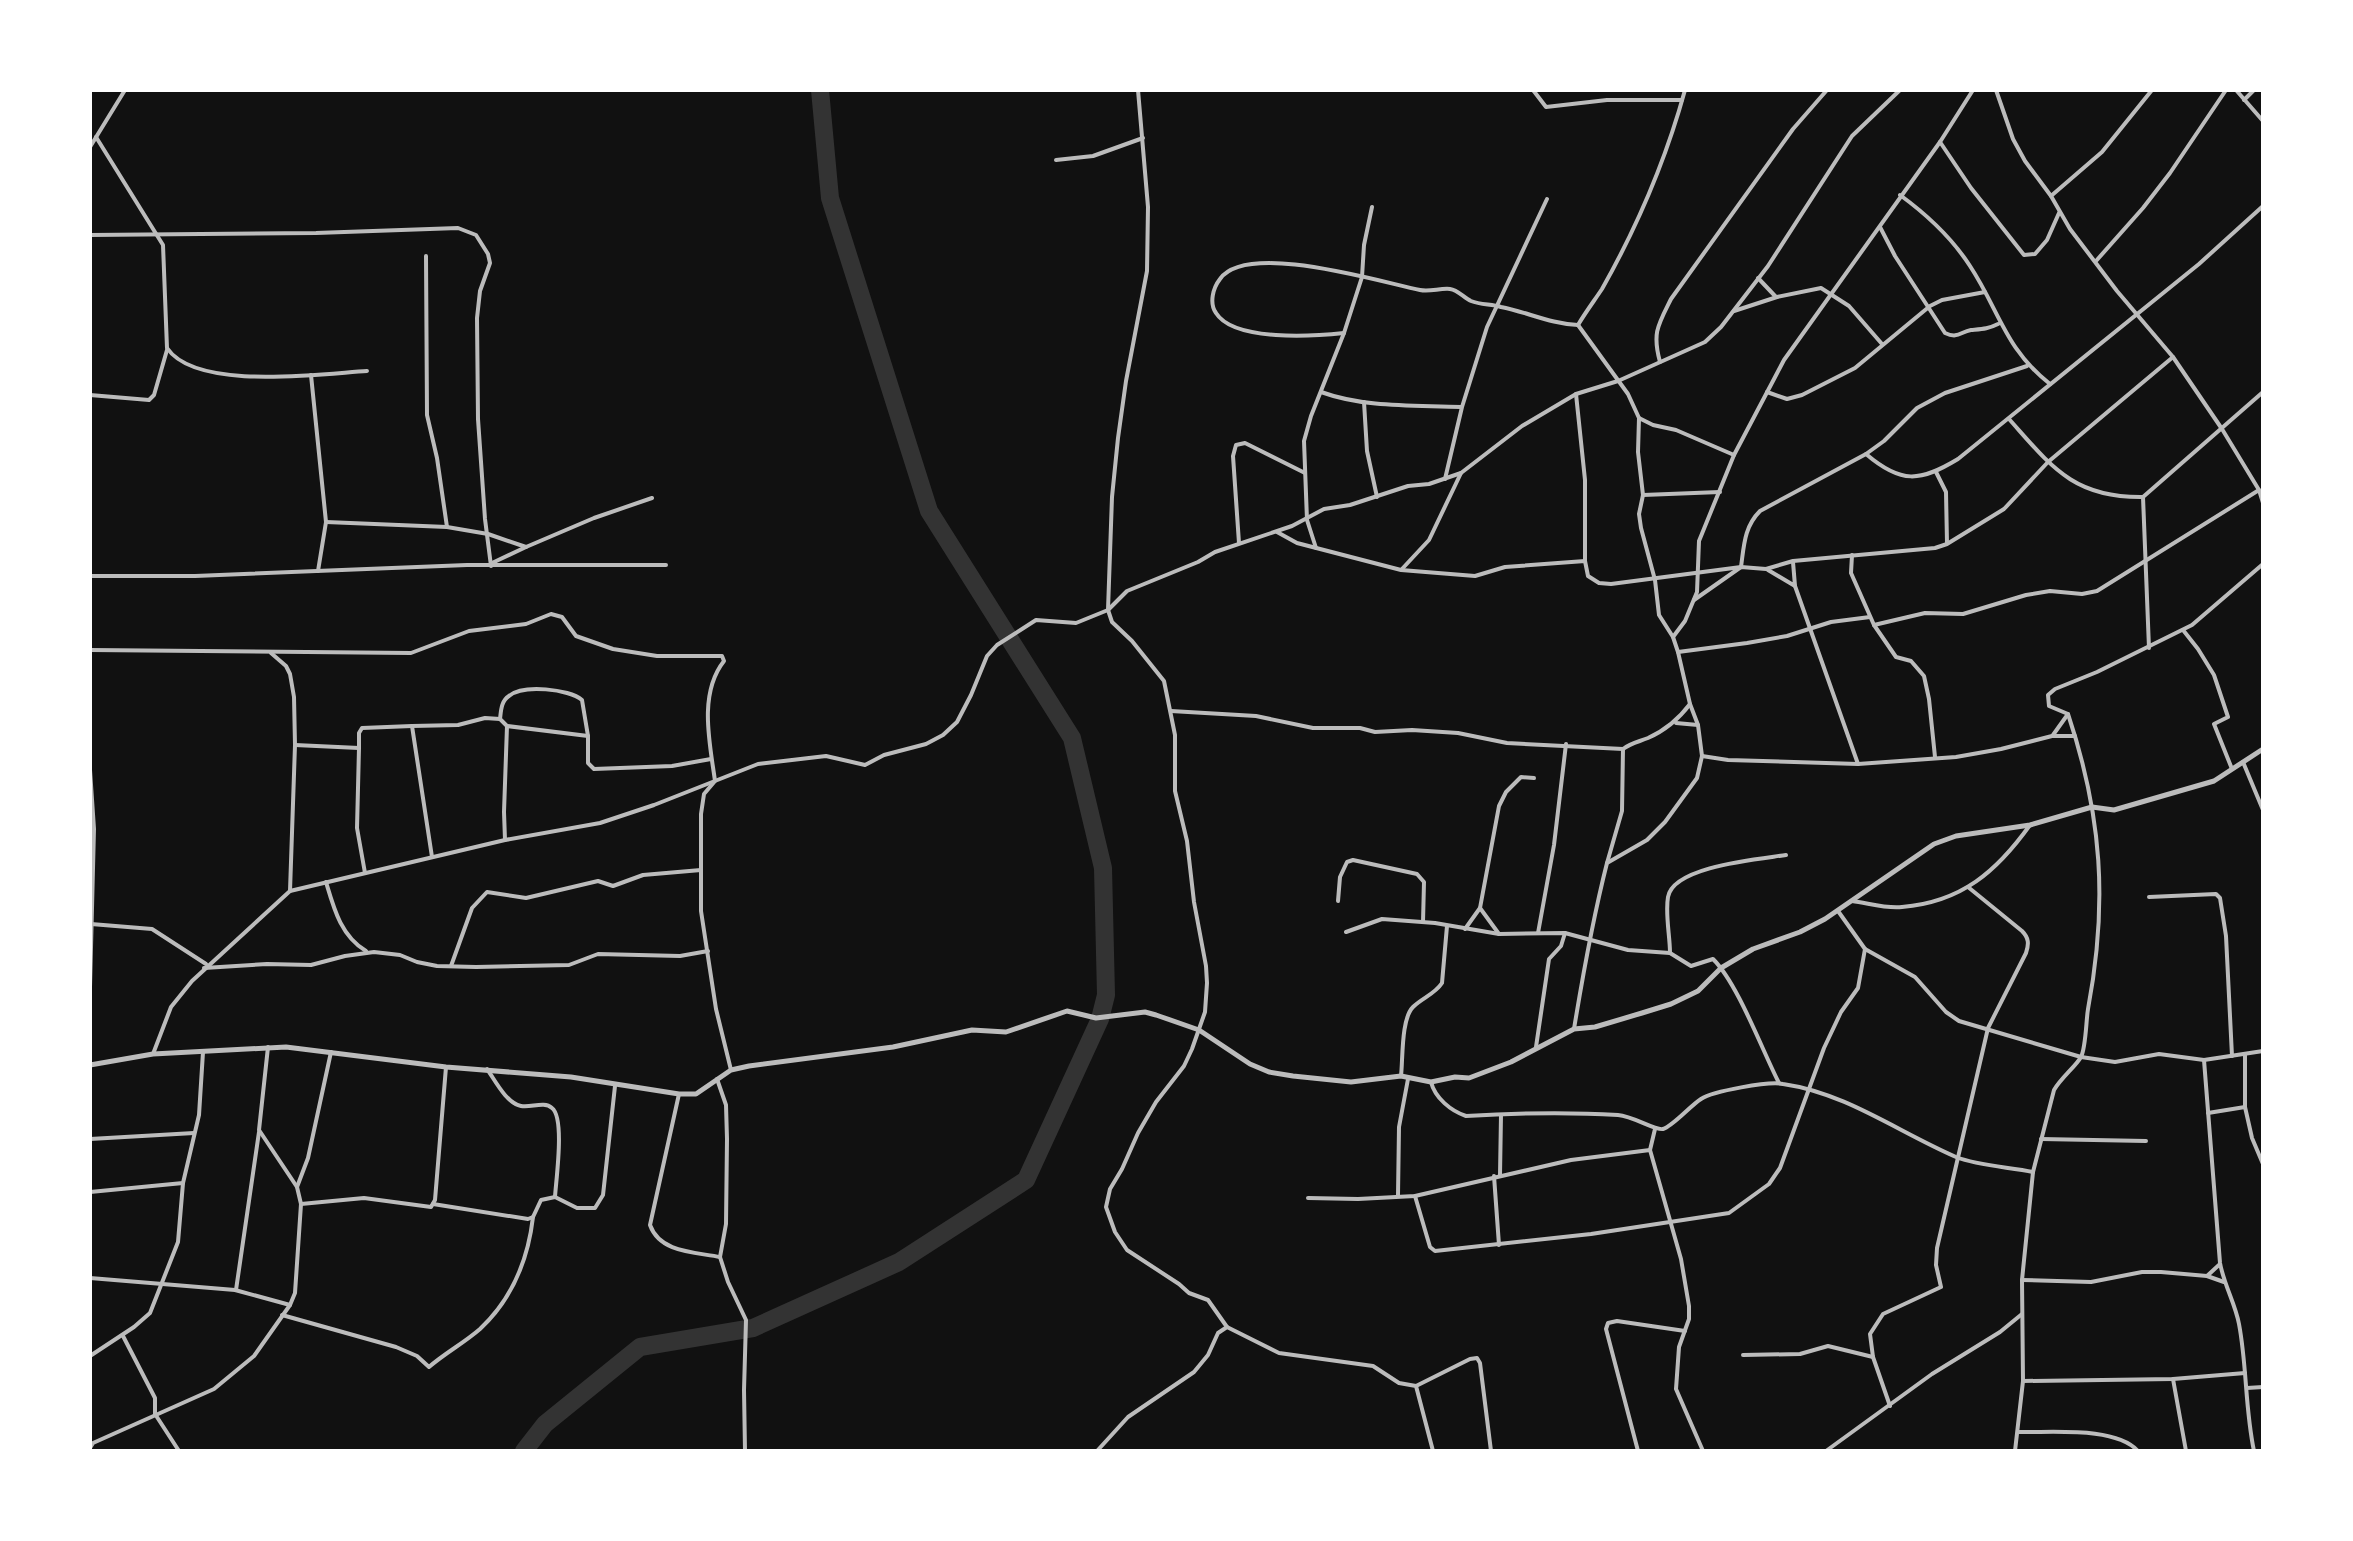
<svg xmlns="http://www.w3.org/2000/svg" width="2353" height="1541" viewBox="0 0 2353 1541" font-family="'Noto Serif',serif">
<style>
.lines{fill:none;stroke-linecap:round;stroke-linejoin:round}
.river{stroke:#333;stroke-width:18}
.minor{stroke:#bcbcbc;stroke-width:4}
.tertiary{stroke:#bcbcbc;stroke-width:5}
</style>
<rect width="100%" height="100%" fill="#111"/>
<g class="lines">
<polyline class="river" points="524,1451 545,1424 640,1347 753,1328 899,1262 1026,1180 1100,1019 1106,995 1103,868 1072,738 929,511 830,198 820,90"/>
<g class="minor">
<polyline points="1138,90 1148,207 1147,271 1126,381 1118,438 1112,497 1108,610 1112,622 1132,641 1164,681 1175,735 1175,791 1187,841 1194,902 1206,966 1207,983 1205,1012 1192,1049 1184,1066 1156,1102 1138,1133 1122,1169 1110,1189 1106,1207 1115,1232 1127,1250 1179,1284 1189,1293 1208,1300 1227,1327"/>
<polyline points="1533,90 1546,107 1607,100 1682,100"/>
<polyline points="1996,90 2013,139 2025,161 2051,196 2070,229 2117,291 2173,357 2222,429 2259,490 2263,503"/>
<polyline points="2236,90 2263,121"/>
<polyline points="2244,100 2254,90"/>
<path d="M 96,137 L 163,245 L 167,348 C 196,391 319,374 367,371"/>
<polyline points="1940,142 1971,188 2024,255 2035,254 2047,240 2059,213"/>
<polyline points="90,147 125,90"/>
<polyline points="1056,160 1093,156 1143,138"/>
<path d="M 1900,195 C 1926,214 1952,238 1970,266 C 1999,310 2005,349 2050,384"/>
<polyline points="2051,196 2102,152 2152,90"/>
<path d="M 1880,227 L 1895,256 L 1945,333 C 1958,339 1960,332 1971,330 C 1982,329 1988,329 1998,324"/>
<polyline points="90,235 316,233 458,228 476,235 488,254 490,263 480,291 477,318 478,419 485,519 491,566"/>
<polyline points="426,256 427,415 437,458 447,527"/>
<polyline points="2096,261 2143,208 2170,173 2226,90"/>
<polyline points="1758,278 1776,297"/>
<polyline points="1734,311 1777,297 1821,288 1849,306 1882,344"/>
<path d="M 1578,325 C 1585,313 1594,301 1602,289 C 1637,227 1666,159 1685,90"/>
<polyline points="1578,325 1628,394 1639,418"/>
<path d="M 1344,333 C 1315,336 1234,342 1216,313 C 1209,303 1213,288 1220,279 C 1247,241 1380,282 1420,290 C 1430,292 1440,288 1450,289 C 1458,290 1464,298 1471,301 C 1481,305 1491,304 1501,307 C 1527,312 1551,324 1578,325"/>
<path d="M 1660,362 C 1652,333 1658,325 1671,299 L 1793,129 L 1827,90"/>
<polyline points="311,375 326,522 318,571"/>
<path d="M 1321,392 C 1365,408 1415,405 1461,407"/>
<polyline points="1767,392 1787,399 1802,395 1855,368 1930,306 1942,300 1985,292"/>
<polyline points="1576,394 1585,480 1585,561"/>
<polyline points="90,395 149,400 154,395 167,350"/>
<polyline points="1364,402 1367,451 1377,497"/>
<path d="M 2009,419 C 2051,466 2073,498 2143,497 L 2263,392"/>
<path d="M 1866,454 C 1901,484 1920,482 1958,459 L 2199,264 L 2263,206"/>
<polyline points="1936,472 1946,492 1947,543"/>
<polyline points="1445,479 1462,407 1487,327 1547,199"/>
<polyline points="1643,495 1720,492"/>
<polyline points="2143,497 2149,648"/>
<polyline points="326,522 447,527 488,534 526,547 594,518 652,498"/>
<polyline points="1277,532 1297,543 1401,570 1475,576 1505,567 1585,561 1588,576 1599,583 1611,584 1741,567 1766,569 1793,561 1935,548 1947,544 2004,509 2048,462 2173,357"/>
<polyline points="1239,543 1233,456 1236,445 1245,443 1305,473"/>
<polyline points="1316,548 1307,520 1304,441 1311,416 1344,333 1362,277 1364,245 1372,207"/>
<polyline points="1852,555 1851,573 1874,625 1896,657 1911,661 1924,676 1929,699 1935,757"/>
<polyline points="492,563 526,547"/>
<polyline points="1402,569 1429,540 1461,473"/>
<polyline points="1768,570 1795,586 1793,562"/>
<polyline points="90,576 195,576 467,565 666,565"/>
<polyline points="1795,586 1858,764"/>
<path d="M 1694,600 L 1741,567 C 1744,546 1744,527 1760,511 L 1866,454 L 1884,441 L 1917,408 L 1945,393 L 2027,366"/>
<polyline points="1874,625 1925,613 1963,614 2026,595 2050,591 2082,594 2097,591 2259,490"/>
<polyline points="2183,630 2198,649 2214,675 2228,717 2214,724 2232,769"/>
<polyline points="1673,637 1685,621 1697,592 1699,541 1734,455 1784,360 1940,142 1973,90"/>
<path d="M 90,650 L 411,653 L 469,631 L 526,624 L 551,614 L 562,617 L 576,636 L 613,649 L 657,656 L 722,656 L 724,661 C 698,694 710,744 715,781 L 704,794 L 701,814 L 701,911 L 716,1009 L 731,1070"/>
<polyline points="1678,652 1747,643 1787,636 1831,622 1870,617"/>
<polyline points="271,653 286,666 290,674 294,697 295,745 290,891"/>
<path d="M 1171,711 L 1256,716 L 1313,728 L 1360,728 L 1375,732 L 1412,730 L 1458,733 L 1507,743 L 1623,749 C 1631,743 1638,742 1648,738 C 1666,730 1678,720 1690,704"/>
<polyline points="1676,723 1698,725"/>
<polyline points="507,726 588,736"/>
<polyline points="2053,735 2068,714"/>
<polyline points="295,745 359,748 359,733 362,728 412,726"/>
<polyline points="359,748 357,828 365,873"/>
<polyline points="1702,756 1728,760 1858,764 1956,757 2001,749 2052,736 2075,736"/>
<polyline points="2243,762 2263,810"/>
<polyline points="90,770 94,829 90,987"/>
<path d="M 505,840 L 504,812 L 507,726 L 500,719 C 501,711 501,701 509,696 C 523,684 569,689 582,700 L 588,736 L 588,763 L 594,769 L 672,766 L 711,759"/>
<polyline points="432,857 412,726 458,725 485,718 500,719"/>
<polyline points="1607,863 1622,811 1623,749"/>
<path d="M 326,882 C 334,909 341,936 366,951"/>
<polyline points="2149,897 2216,894 2220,898 2226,936 2232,1056"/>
<polyline points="1338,901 1340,877 1347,862 1353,860 1417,874 1424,882 1423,922"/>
<path d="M 1852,901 C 1868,903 1886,909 1902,907 C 1962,902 1997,871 2030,825"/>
<polyline points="1838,911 1865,949 1915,977 1946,1012 1959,1021 2081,1057 2115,1062 2159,1054 2204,1060 2263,1051"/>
<polyline points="91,924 152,929 206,964"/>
<polyline points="1465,929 1480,908"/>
<path d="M 1346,932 L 1382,919 L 1435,923 L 1499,934 L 1565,933 L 1628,950 L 1670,953 L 1691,966 L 1713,959 C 1738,984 1762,1050 1779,1083"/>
<polyline points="1538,933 1554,845 1566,744"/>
<polyline points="1499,934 1480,908 1499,806 1506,792 1521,777 1534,778"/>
<path d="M 1670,953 C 1670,936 1665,914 1668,897 C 1673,866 1760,859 1786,855"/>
<polyline points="451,966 472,908 487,892 526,898 598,881 613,886 643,875 701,870"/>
<polyline points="204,968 267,964 311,965 345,956 374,952 400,955 417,962 437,966 476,967 569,965 598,954 680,956 708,951"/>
<path d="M 1574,1029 C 1583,974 1593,918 1607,863 L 1647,840 L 1665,822 L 1697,778 L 1702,756 L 1698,725 L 1690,704 L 1678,652 L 1673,637 L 1659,615 L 1655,580 L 1641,528 L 1639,514 L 1643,495 L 1638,452 L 1639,418 L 1653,425 L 1676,430 L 1734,455"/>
<polyline points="1536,1047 1549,959 1561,946 1565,933"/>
<polyline points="153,1054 171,1007 192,981 290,891 505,840 600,823 654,805 758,764 826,756 865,765 884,755 926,744 943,735 957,722 971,695 987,656 997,645 1036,620 1076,623 1108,610 1127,591 1198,562 1215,552 1292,526 1324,509 1350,505 1408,486 1429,484 1461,473 1522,426 1576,394 1618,381 1705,342 1721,327 1768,266 1852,136 1900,90"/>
<polyline points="2245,1055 2245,1107 2252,1138 2263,1164"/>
<path d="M 2204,1060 L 2220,1263 C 2224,1285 2235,1303 2239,1324 C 2247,1366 2245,1409 2254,1451"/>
<path d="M 487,1069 C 495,1080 506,1103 521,1106 C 531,1108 544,1101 552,1108 C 565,1118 556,1180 555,1197"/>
<path d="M 1401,1076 C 1403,1059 1401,1019 1413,1007 C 1422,998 1435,994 1442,983 L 1447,926"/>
<polyline points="717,1079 726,1105 727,1139 726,1224 720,1257 728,1282 746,1320 744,1390 745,1451"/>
<path d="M 1431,1082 C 1435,1098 1451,1111 1466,1116 C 1517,1113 1567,1112 1618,1115 C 1633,1116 1656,1131 1663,1129 C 1673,1126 1690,1106 1701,1099 C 1713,1091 1769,1081 1783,1084 C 1846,1093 1898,1132 1956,1157 C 1979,1166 2009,1167 2033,1172"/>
<path d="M 679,1094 L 650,1225 C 660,1253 695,1252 720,1257"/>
<polyline points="2208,1113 2245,1107"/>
<polyline points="1655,1129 1650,1150 1681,1259 1689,1306 1689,1319 1679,1347 1676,1389 1703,1451"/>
<polyline points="90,1139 194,1133"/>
<polyline points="2041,1139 2146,1141"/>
<polyline points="1500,1175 1501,1115"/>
<polyline points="1494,1176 1499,1245"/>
<polyline points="297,1187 308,1158 331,1052"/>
<polyline points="90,1192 183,1183 199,1115 203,1052"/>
<polyline points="1398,1195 1399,1127 1408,1079"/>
<polyline points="1415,1196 1430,1247 1435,1251 1591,1234 1729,1213 1769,1184 1780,1168 1824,1048 1841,1012 1858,988 1865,949"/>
<polyline points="1308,1198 1358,1199 1415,1196 1571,1160 1650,1150"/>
<polyline points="301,1204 364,1198 431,1207 435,1200 446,1067"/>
<polyline points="433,1204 528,1219 533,1217 541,1200 555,1197 577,1208 595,1208 603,1195 615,1086"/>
<polyline points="2207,1276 2220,1264"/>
<polyline points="90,1278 235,1290 290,1305 295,1293 301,1204 297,1187 259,1130 268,1047"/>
<polyline points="2022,1280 2091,1282 2142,1272 2161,1272 2207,1276 2224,1282"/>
<polyline points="236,1290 259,1132"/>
<path d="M 282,1315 L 396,1347 L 417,1356 L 429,1367 C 445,1353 464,1343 480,1329 C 512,1299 528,1260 533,1217"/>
<polyline points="123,1336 155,1398 155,1414 179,1451"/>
<polyline points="1743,1355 1800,1354 1828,1346 1873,1357"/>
<polyline points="90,1356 134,1327 150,1313 178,1242 183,1183"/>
<polyline points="2173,1379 2186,1451"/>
<polyline points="2023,1381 2173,1379 2245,1373"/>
<polyline points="1416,1386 1470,1359 1477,1358 1480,1363 1491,1451"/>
<polyline points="2247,1388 2263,1387"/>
<path d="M 1890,1406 L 1873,1357 L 1870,1334 L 1883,1314 L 1941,1287 L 1936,1265 L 1937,1248 L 1988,1028 L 2026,953 C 2029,944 2029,938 2022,931 L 1968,887"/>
<path d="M 2018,1432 C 2051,1433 2115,1426 2138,1451"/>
<polyline points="90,1448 93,1443 214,1389 254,1356 290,1305"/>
<polyline points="1097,1451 1128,1417 1194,1372 1208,1355 1218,1333 1227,1327 1279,1353 1373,1366 1399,1383 1416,1386 1433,1451"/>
<polyline points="1638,1451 1606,1329 1608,1323 1617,1321 1685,1331"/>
<polyline points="1826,1451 1932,1374 2000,1332 2022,1314"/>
<path d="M 2015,1451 L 2023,1381 L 2022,1280 L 2033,1172 L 2054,1090 C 2061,1078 2076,1066 2081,1057 C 2086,1047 2086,1021 2088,1009 C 2108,903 2102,816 2068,714 L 2049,706 L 2048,695 L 2055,689 L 2097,672 L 2192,625 L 2263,564"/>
</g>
<polyline class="tertiary" points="90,1065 153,1054 286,1047 446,1067 571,1077 679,1094 696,1094 731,1070 749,1066 893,1047 972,1030 1006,1032 1067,1011 1096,1018 1145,1012 1156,1015 1199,1030 1250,1064 1269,1072 1293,1076 1351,1082 1401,1076 1431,1082 1455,1077 1469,1078 1511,1062 1574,1029 1595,1027 1642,1013 1671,1004 1698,991 1721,968 1753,949 1800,932 1825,919 1934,844 1956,836 2030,825 2092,807 2114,810 2214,781 2263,749"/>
</g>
<rect width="2353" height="1541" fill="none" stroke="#ffffff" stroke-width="184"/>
</svg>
